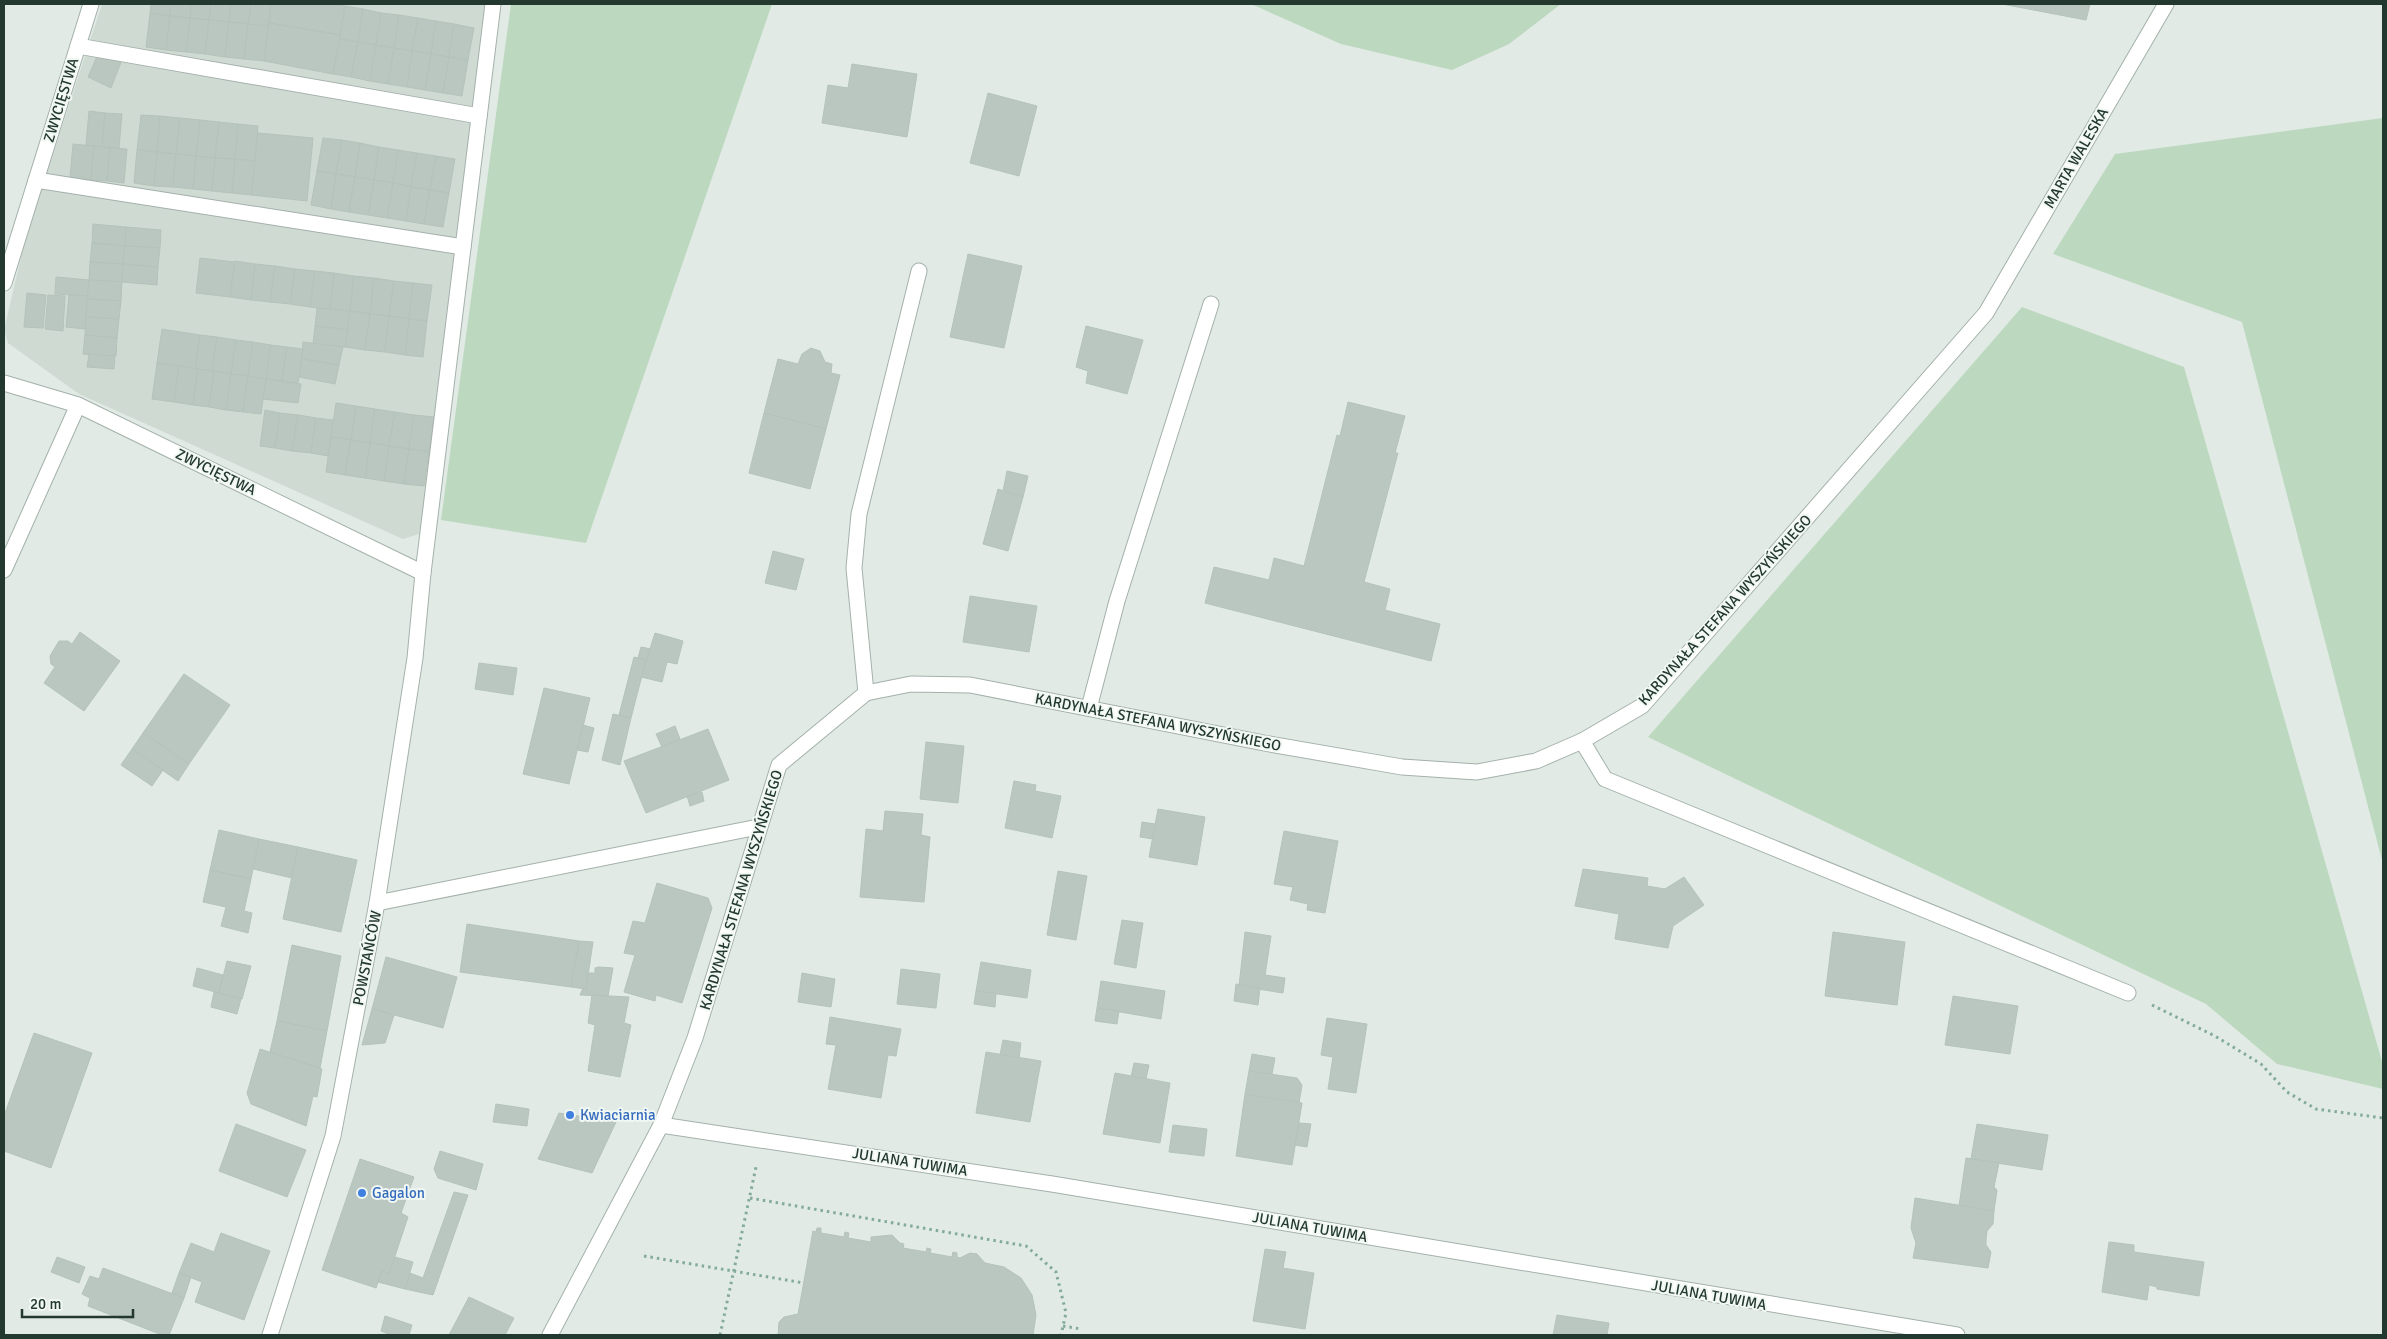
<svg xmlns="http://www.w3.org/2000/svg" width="2387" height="1339" viewBox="0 0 2387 1339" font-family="Signika,sans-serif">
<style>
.built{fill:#cfdad3}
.green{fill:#bcd9bf}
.building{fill:#bac7c0;stroke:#b4c3ba}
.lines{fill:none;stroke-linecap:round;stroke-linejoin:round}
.lane-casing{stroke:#a4b1ab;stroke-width:17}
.street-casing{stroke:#a4b1ab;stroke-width:17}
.path{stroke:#84ab99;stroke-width:3;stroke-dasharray:2.5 4;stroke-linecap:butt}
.lane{stroke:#fff;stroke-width:15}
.street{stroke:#fff;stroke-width:15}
.shop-dot{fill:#3f7fe0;stroke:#f1f7f3;stroke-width:2}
.labels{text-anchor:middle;stroke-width:4;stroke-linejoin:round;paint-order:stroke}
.street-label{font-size:15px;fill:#233930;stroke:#f1f7f3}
.shop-label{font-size:15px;fill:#366cbe;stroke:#f1f7f3;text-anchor:start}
</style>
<rect width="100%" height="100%" fill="#e1eae5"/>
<polygon class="built" points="102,4 488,4 427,493 419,534 403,539 79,394 8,343 4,330 25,240"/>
<g class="green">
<polygon points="511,4 772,4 586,543 441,520"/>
<polygon points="1251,4 1561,4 1509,44 1452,70 1341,44"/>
<polygon points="2383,118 2383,864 2242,322 2053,254 2115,154"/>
<polygon points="2022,307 2184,367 2383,1065 2383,1089 2277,1064 2206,1004 1648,737"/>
</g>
<g class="building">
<polygon points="151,4 171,4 170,16 150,13"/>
<polygon points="171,4 191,4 190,18 170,16"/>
<polygon points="191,4 211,4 209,20 190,18"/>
<polygon points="211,4 231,4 229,22 209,20"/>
<polygon points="231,4 251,4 248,24 229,22"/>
<polygon points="251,4 271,4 268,26 248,24"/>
<polygon points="271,4 332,4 345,6 340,35 269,23"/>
<polygon points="2002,4 2090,4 2086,20"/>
<polygon points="345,6 363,9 358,42 340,39"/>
<polygon points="363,9 381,13 376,45 358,42"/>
<polygon points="150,13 170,16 166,50 146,47"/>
<polygon points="381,13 399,15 394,48 376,45"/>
<polygon points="399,15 418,18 412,51 394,48"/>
<polygon points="170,16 190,18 186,52 166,50"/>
<polygon points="190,18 209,20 205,54 186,52"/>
<polygon points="418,18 436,21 431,54 412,51"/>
<polygon points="209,20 229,22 225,57 205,54"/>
<polygon points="436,21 454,24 449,57 431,54"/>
<polygon points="229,22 248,24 244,59 225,57"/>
<polygon points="269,23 340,35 333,74 264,61"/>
<polygon points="248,24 268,26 264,61 244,59"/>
<polygon points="454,24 474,28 468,60 449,57"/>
<polygon points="340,39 358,42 351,77 333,74"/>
<polygon points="358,42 376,45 370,81 351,77"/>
<polygon points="376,45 394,48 388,84 370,81"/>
<polygon points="101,47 123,57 111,88 88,77"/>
<polygon points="394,48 412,51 407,87 388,84"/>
<polygon points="412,51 431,54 425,90 407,87"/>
<polygon points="431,54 449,57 443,93 425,90"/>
<polygon points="449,57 468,60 462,96 443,93"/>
<polygon points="852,64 917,74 907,137 822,123 828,85 848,88"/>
<polygon points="988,93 1037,106 1019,176 970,163"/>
<polygon points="89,111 105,113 102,147 86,145"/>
<polygon points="105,113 122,114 119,148 102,147"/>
<polygon points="141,115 160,116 157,152 137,150"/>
<polygon points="160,116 180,118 176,154 157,152"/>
<polygon points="180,118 200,120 196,156 176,154"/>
<polygon points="200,120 219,122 215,158 196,156"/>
<polygon points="219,122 238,124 235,159 215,158"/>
<polygon points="238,124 258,126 255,161 235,159"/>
<polygon points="258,133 313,138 307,201 251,195"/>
<polygon points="323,138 342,140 336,174 317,171"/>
<polygon points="342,140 360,143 355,177 336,174"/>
<polygon points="360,143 379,147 374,180 355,177"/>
<polygon points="73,144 94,146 91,180 70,178"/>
<polygon points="94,146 110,148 107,181 91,180"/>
<polygon points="379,147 398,150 393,183 374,180"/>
<polygon points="110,148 127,149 124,183 107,181"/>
<polygon points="137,150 157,152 154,186 134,183"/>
<polygon points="398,150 417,153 411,187 393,183"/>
<polygon points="157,152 176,154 173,187 154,186"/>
<polygon points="417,153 436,156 430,190 411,187"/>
<polygon points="176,154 196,156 193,189 173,187"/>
<polygon points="196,156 215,158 212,191 193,189"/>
<polygon points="436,156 455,159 449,193 430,190"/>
<polygon points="215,158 235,159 232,193 212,191"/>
<polygon points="235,159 255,161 251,195 232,193"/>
<polygon points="317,171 336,174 331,209 311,205"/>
<polygon points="336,174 355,177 349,212 331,209"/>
<polygon points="355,177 374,180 368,215 349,212"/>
<polygon points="374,180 393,183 387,218 368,215"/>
<polygon points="393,183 411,187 406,221 387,218"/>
<polygon points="411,187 430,190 424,224 406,221"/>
<polygon points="430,190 449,193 443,227 424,224"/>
<polygon points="93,224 126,227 125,246 92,243"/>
<polygon points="126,227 161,230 160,248 125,246"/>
<polygon points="92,243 125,246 123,264 90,262"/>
<polygon points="125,246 160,248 158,267 123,264"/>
<polygon points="968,254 1022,266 1004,348 950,337"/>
<polygon points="200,258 235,262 230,297 196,293"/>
<polygon points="235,261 255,264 251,300 230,297"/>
<polygon points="90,262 123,264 122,282 89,280"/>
<polygon points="123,264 158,267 157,285 122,282"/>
<polygon points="255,264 275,266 270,302 251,300"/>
<polygon points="275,266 295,269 290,304 270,302"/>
<polygon points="295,269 315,271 310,307 290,304"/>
<polygon points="315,271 334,273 330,309 310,307"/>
<polygon points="334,273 354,276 350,311 330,309"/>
<polygon points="354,276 374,278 370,314 350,311"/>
<polygon points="56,277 89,280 88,296 55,294"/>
<polygon points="374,278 394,281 389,316 370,314"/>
<polygon points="89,280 122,282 121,301 87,299"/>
<polygon points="394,281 413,283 409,319 389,316"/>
<polygon points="413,283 432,285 427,321 409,319"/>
<polygon points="27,293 46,295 43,328 24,327"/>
<polygon points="48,295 65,296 63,331 45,329"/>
<polygon points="69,295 88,296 85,329 66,327"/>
<polygon points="87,299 121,301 119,319 86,317"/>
<polygon points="317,308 350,311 348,330 315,326"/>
<polygon points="350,311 370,314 365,350 345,347"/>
<polygon points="370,314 389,316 385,352 365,350"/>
<polygon points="389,316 409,319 405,355 385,352"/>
<polygon points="86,317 119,319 117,338 85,335"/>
<polygon points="409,319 427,321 423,357 405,355"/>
<polygon points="315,326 348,330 345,347 313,344"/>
<polygon points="1086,326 1143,340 1127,394 1086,383 1088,371 1076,367"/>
<polygon points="162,329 200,335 195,369 157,363"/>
<polygon points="85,335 117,338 116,356 83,354"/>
<polygon points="200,335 217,337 212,371 195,369"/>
<polygon points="217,337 236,340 231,374 212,371"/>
<polygon points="236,340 253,342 248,376 231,374"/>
<polygon points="253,342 271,345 266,379 248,376"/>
<polygon points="303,342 343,347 339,365 302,359"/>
<polygon points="271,345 287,347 282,381 266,379"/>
<polygon points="287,347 303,349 298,383 282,381"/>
<polygon points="811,348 820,351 825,362 832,364 831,373 840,375 826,429 764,413 778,359 798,364 802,354"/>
<polygon points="89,354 115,356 114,369 87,367"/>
<polygon points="302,359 339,365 335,384 299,377"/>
<polygon points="157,363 179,366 174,402 152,399"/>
<polygon points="179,366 198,369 193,405 174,402"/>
<polygon points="198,369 214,371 209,407 193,405"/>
<polygon points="214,371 231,374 226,410 209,407"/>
<polygon points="231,374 248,376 243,412 226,410"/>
<polygon points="248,376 266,379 261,414 243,412"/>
<polygon points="266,379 301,384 298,403 263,399"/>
<polygon points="1348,402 1405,416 1395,453 1398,453 1364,582 1390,589 1385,610 1440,624 1431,661 1205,603 1214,567 1269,580 1274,558 1304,566 1337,435 1340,436"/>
<polygon points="336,403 356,406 351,440 331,437"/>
<polygon points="356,406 375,409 370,443 351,440"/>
<polygon points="375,409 395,412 389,446 370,443"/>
<polygon points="265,410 280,413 275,448 260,446"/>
<polygon points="395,412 414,415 409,449 389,446"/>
<polygon points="280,413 298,415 292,451 275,448"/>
<polygon points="764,413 826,429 810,489 749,473"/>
<polygon points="298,415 316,418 311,453 292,451"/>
<polygon points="414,415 434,417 429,452 409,449"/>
<polygon points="316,418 333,420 328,456 311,453"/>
<polygon points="331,437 351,440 345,475 326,472"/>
<polygon points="351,440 370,443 365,478 345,475"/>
<polygon points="370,443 389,446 384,481 365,478"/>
<polygon points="389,446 409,449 404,484 384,481"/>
<polygon points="409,449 429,452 424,486 404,484"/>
<polygon points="1007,471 1028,476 1023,497 1003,491"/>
<polygon points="998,489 1023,497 1008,551 983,544"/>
<polygon points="773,551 804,559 796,590 765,583"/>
<polygon points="970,596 1037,606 1029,652 963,642"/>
<polygon points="80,632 120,661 84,711 44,683 55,667 51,664 50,656 59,641 68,641 72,644"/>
<polygon points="655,633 683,641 677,664 667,662 662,682 641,677"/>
<polygon points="641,647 651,649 646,660 638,658"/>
<polygon points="634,657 646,660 631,718 619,715"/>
<polygon points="479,663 517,668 513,695 475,689"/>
<polygon points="184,674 230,705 189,764 143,733"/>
<polygon points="544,688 590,698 569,784 523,774"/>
<polygon points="613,714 631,718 620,765 602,760"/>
<polygon points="583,725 594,728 588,752 577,750"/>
<polygon points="675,726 680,739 662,747 656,734"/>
<polygon points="708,729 729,780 646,813 624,761"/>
<polygon points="143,733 189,764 178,781 132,749"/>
<polygon points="926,742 964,746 958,803 920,799"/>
<polygon points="132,749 163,770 152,786 121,765"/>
<polygon points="1014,781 1036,785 1035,791 1061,796 1052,838 1005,828"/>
<polygon points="702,792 704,801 690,806 687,796"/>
<polygon points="1158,809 1205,817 1197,865 1149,857"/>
<polygon points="885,811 923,814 921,835 930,837 924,902 860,897 866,829 883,831"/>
<polygon points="1142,822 1155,824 1153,839 1140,837"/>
<polygon points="219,830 259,839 251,879 210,870"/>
<polygon points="1284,831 1338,841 1325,913 1307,910 1308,904 1290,900 1293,887 1274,884"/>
<polygon points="259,839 298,847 292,878 253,869"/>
<polygon points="298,847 357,860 341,932 283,919"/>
<polygon points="1583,869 1648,878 1647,886 1665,889 1684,877 1704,905 1673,926 1668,948 1615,939 1619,914 1575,906"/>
<polygon points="210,870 251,879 244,911 252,913 248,933 221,926 226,907 203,902"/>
<polygon points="1058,871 1087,876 1076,940 1047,935"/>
<polygon points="657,883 708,898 712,908 682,1003 656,995 655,1001 624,992 635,955 624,953 633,921 645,923"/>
<polygon points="1122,920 1143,923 1136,968 1114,964"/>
<polygon points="467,924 579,941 571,987 460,972"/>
<polygon points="1245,932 1271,936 1265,975 1285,978 1283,993 1239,986"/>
<polygon points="1833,932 1905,942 1897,1005 1825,996"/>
<polygon points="579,941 593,942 586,989 571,987"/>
<polygon points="292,945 341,956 327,1031 277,1021"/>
<polygon points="386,957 457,977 443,1028 372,1009"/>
<polygon points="227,961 251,966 242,999 219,993"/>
<polygon points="981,962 1031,970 1027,998 976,991"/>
<polygon points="599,967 613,968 608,996 580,995 583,988 586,989 588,973 595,973 595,968"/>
<polygon points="197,968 223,975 219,993 193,986"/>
<polygon points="901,969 940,974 936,1008 897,1004"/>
<polygon points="802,973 835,979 831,1007 798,1002"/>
<polygon points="1101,981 1165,991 1161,1019 1097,1008"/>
<polygon points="1236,984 1260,988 1258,1005 1234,1001"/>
<polygon points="976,991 996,993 995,1007 974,1004"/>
<polygon points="214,992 241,999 237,1014 211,1007"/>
<polygon points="592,995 629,997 624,1023 631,1025 620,1077 588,1071 595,1025 588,1023"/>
<polygon points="1953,996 2018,1006 2010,1054 1945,1045"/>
<polygon points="1097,1008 1119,1011 1117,1024 1095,1021"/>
<polygon points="372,1009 394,1015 385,1043 362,1045"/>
<polygon points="830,1017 901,1029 896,1056 888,1055 881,1098 828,1089 836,1045 826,1044"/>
<polygon points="1327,1018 1367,1024 1356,1093 1328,1089 1333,1057 1321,1055"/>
<polygon points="277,1021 327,1031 320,1068 270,1052"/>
<polygon points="34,1033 92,1053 51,1168 4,1151 4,1116"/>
<polygon points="1003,1040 1021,1043 1019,1058 1000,1055"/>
<polygon points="260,1049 322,1069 317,1097 313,1096 306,1126 251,1104 247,1093"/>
<polygon points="986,1052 1041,1061 1030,1122 976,1113"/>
<polygon points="1252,1054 1275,1058 1272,1074 1249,1071"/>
<polygon points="1134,1063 1149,1065 1146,1079 1131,1077"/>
<polygon points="1249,1071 1297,1078 1302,1085 1299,1103 1245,1094"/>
<polygon points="1115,1073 1170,1083 1160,1143 1103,1134"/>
<polygon points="1245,1094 1302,1103 1292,1165 1236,1156"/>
<polygon points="496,1104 529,1109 527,1126 493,1122"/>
<polygon points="559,1113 616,1122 592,1173 538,1159"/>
<polygon points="1299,1123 1311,1124 1307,1147 1295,1145"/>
<polygon points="236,1124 306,1150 287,1197 219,1171"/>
<polygon points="1977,1124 2048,1135 2042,1170 1971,1159"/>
<polygon points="1173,1125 1207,1129 1204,1156 1169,1152"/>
<polygon points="440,1151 483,1164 476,1190 438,1178 434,1169"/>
<polygon points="1966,1158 1999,1163 1994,1187 1997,1190 1994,1211 1959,1206"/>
<polygon points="360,1159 414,1177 401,1213 408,1217 389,1274 382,1271 376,1288 322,1270"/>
<polygon points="454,1192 468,1195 433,1295 405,1289 410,1273 423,1278"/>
<polygon points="1915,1198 1994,1211 1993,1224 1987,1231 1986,1240 1986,1245 1991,1252 1988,1268 1913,1258 1916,1243 1911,1228"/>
<polygon points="817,1228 821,1228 821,1233 844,1237 845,1232 849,1233 848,1238 871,1242 871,1237 892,1235 900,1243 904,1244 903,1248 926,1252 927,1248 931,1249 930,1253 952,1257 953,1252 957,1253 957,1257 960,1258 970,1253 977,1254 985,1263 1004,1267 1021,1278 1032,1295 1036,1315 1033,1335 778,1335 779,1322 784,1317 798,1314 813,1231 816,1232"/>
<polygon points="221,1233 270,1251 244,1320 195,1302 202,1282 179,1273 191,1243 214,1252"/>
<polygon points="2109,1242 2134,1245 2134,1252 2204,1262 2199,1296 2157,1289 2157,1287 2149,1285 2147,1300 2102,1292"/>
<polygon points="1265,1249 1286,1252 1283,1268 1314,1273 1305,1329 1253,1321"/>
<polygon points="57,1257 85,1267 79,1283 51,1272"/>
<polygon points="395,1257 413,1262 405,1289 378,1282 382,1271 389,1274"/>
<polygon points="103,1268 184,1298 169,1335 162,1335 88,1306 90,1298 82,1294 90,1276 99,1279"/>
<polygon points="179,1273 191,1277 184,1298 172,1293"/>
<polygon points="469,1297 514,1318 505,1335 449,1335"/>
<polygon points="1557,1315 1609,1323 1607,1335 1553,1335"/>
<polygon points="385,1316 412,1325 409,1335 391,1335 381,1331"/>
</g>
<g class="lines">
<g class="lane-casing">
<g id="lane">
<polyline points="78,46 479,116"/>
<polyline points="36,180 463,247"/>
<polyline points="1089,708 1117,601 1211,304"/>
<polyline points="1582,741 1605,779 2128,993"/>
</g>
</g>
<g class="street-casing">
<g id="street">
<polyline points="4,283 91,4"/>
<polyline points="4,383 78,405 423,573"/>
<polyline points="4,570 78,405"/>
<polyline points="866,693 854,568 859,514 919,271"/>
<polyline points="377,903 758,827"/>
<polyline points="661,1125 1052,1184 1957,1335"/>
<polyline points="270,1335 333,1136 377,903 415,658 423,573 493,4"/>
<polyline points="550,1335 661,1125 695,1038 779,765 866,693 911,684 970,685 1264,743 1402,767 1477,772 1536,761 1582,741 1642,706 1986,313 2166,4"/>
</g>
</g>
<g class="path">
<polyline points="2152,1005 2215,1036 2261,1064 2287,1092 2316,1109 2383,1118"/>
<polyline points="750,1198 1026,1246 1056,1272 1066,1313 1061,1335"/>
<polyline points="644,1256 804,1283"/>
<polyline points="1063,1326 1081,1329"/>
<polyline points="720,1335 756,1167"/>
</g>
<use href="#lane" class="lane"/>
<use href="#street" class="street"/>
</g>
<g class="shop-dot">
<circle cx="570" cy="1115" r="5"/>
<circle cx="362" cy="1193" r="5"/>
</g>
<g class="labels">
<g class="street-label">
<text transform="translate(61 100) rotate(-73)" y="5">ZWYCIĘSTWA</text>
<text transform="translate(2076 158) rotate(-60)" y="5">MARTA WALESKA</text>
<text transform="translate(216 472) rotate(26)" y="5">ZWYCIĘSTWA</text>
<text transform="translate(1725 610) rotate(-48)" y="5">KARDYNAŁA STEFANA WYSZYŃSKIEGO</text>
<text transform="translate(1158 722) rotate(11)" y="5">KARDYNAŁA STEFANA WYSZYŃSKIEGO</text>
<text transform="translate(741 890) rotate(-73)" y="5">KARDYNAŁA STEFANA WYSZYŃSKIEGO</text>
<text transform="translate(367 958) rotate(-79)" y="5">POWSTAŃCÓW</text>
<text transform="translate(910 1162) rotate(9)" y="5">JULIANA TUWIMA</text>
<text transform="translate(1310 1227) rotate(10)" y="5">JULIANA TUWIMA</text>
<text transform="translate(1709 1295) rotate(10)" y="5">JULIANA TUWIMA</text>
</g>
<g class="shop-label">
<text x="580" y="1120">Kwiaciarnia</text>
<text x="372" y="1198">Gagalon</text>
</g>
</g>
<rect width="2387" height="1339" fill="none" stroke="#233930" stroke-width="10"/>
<path d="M22 1309v8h111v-8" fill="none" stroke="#233930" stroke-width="2.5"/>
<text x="30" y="1309" font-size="15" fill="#233930" stroke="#f1f7f3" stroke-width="4" paint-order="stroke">20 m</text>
</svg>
